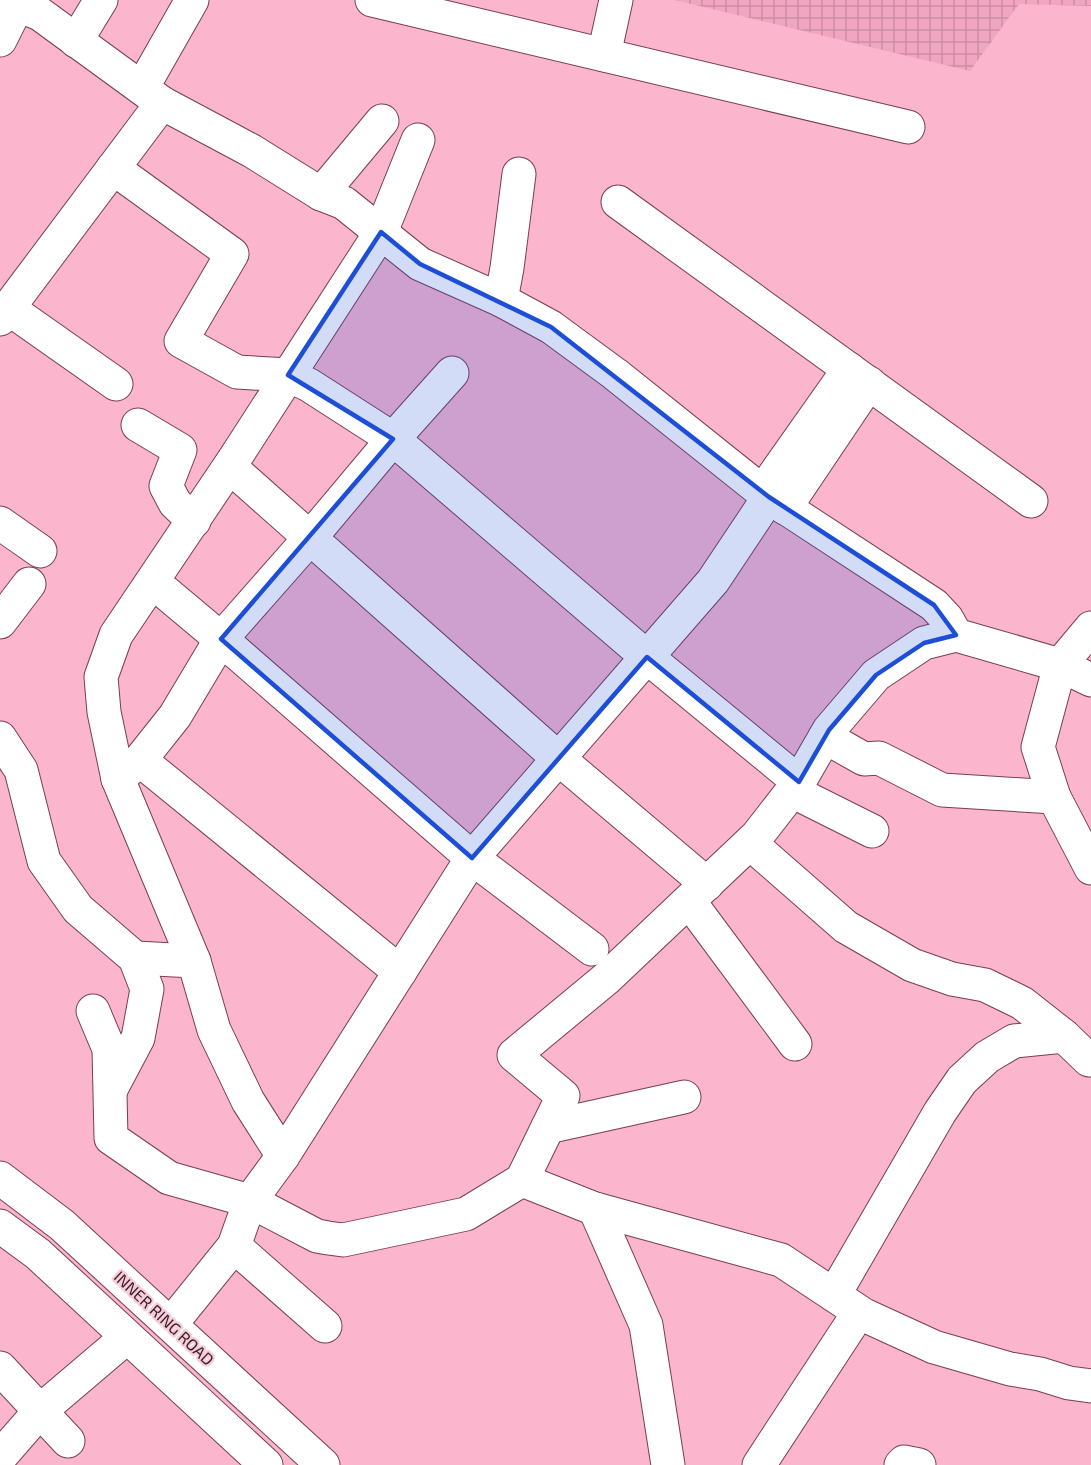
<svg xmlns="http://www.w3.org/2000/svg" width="1091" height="1465" viewBox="0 0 1091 1465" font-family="'Exo 2',sans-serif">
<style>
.industrial{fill:url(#industrial-grid)}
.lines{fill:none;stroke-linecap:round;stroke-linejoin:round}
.minor-casing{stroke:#783e54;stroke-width:35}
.major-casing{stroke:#783e54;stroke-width:35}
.minor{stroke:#fff;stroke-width:33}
.major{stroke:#fff;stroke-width:33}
.marked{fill:#1d4ed8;fill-opacity:0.2;stroke:#1d4ed8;stroke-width:4.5;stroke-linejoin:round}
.labels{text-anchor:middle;stroke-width:4.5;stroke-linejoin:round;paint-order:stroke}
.street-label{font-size:16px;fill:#371d26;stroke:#f7ccd9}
</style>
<defs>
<pattern id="industrial-grid" width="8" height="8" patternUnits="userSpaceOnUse" patternTransform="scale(1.5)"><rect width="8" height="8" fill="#f0a6c0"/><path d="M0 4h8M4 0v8" fill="none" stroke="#ce8ea5"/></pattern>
</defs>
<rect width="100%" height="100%" fill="#fbb5cd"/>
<polygon class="industrial" points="675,0 1091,0 1091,6 1019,4 970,71"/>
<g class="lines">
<g class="minor-casing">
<g id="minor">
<polyline points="6,0 40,14 162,103 252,151 321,194 344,203 420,264 501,300 551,327 615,374 769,497 934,605 947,619 956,635 1060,665 1091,680"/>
<polyline points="372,0 908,127"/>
<polyline points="0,40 17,6"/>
<polyline points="76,41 101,0"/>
<polyline points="604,55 616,0"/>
<polyline points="142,88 192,0"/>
<polyline points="113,168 232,254 181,341 237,372 288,375 309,385 393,439 647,657 799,782"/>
<polyline points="321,194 382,121"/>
<polyline points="618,202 1031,501"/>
<polyline points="501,300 507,268 519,174"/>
<polyline points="8,308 116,384"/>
<polyline points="0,319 162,103"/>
<polyline points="138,425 180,450 166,486 175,503 194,521"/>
<polyline points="238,474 559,759 707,884"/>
<polyline points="763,491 849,369"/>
<polyline points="785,508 869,383"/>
<polyline points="0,523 40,551"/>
<polyline points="165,592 221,639 472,858 592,949"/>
<polyline points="0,622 29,584"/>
<polyline points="1091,628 1060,665 1038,747 1054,797 1091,868"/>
<polyline points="825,737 864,759 879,758 942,790 1054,797"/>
<polyline points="0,738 21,770 44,861 78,909 135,958 147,989 138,1038 111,1089"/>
<polyline points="140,760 400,972"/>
<polyline points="118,779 140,760 175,716 221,639 310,538 393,439 452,373"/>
<polyline points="792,791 872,831"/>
<polyline points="750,843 846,927 912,965 952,979 985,985 1022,1003 1064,1036 1089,1060"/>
<polyline points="689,901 795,1044"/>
<polyline points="135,958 194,961 214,1030 248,1101 283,1156"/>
<polyline points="194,961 118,779 104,712 101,677 116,635 235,458 381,232 418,140"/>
<polyline points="93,1011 109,1049 111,1138 169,1178 250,1201 317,1236 328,1238 343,1240 466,1214 522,1180 595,1209 781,1260 864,1315 934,1347 1010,1369 1040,1374 1069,1383 1091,1386"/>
<polyline points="548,1127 684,1097"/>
<polyline points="522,1180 563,1096 514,1055 607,978 757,836 799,782 829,730 876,675 924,643 956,635"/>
<polyline points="595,1209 646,1325 668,1465"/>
<polyline points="234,1246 325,1326"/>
<polyline points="834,1295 940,1112 962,1080 987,1057 1014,1041 1064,1036"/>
<polyline points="171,1324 234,1246 250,1201 283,1156 472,858 713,581 769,497"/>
<polyline points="0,1368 68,1441"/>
<polyline points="0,1457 40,1411 127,1337"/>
<polyline points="759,1465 850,1326"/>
<polyline points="901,1465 904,1462 919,1465"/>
</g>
</g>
<g class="major-casing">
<g id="major">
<polyline points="0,1178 62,1225 323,1465"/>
<polyline points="0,1226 38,1254 266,1465"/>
</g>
</g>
<use href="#minor" class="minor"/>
<use href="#major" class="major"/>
</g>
<path class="marked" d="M 381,232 L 420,264 L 551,327 L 769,497 L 934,605 L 956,635 L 924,643 L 876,675 L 829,730 L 799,782 L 647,657 L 472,858 L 221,639 L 393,439 L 288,375 Z"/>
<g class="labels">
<g class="street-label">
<text transform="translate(164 1318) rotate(43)" y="6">INNER RING ROAD</text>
</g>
</g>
</svg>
